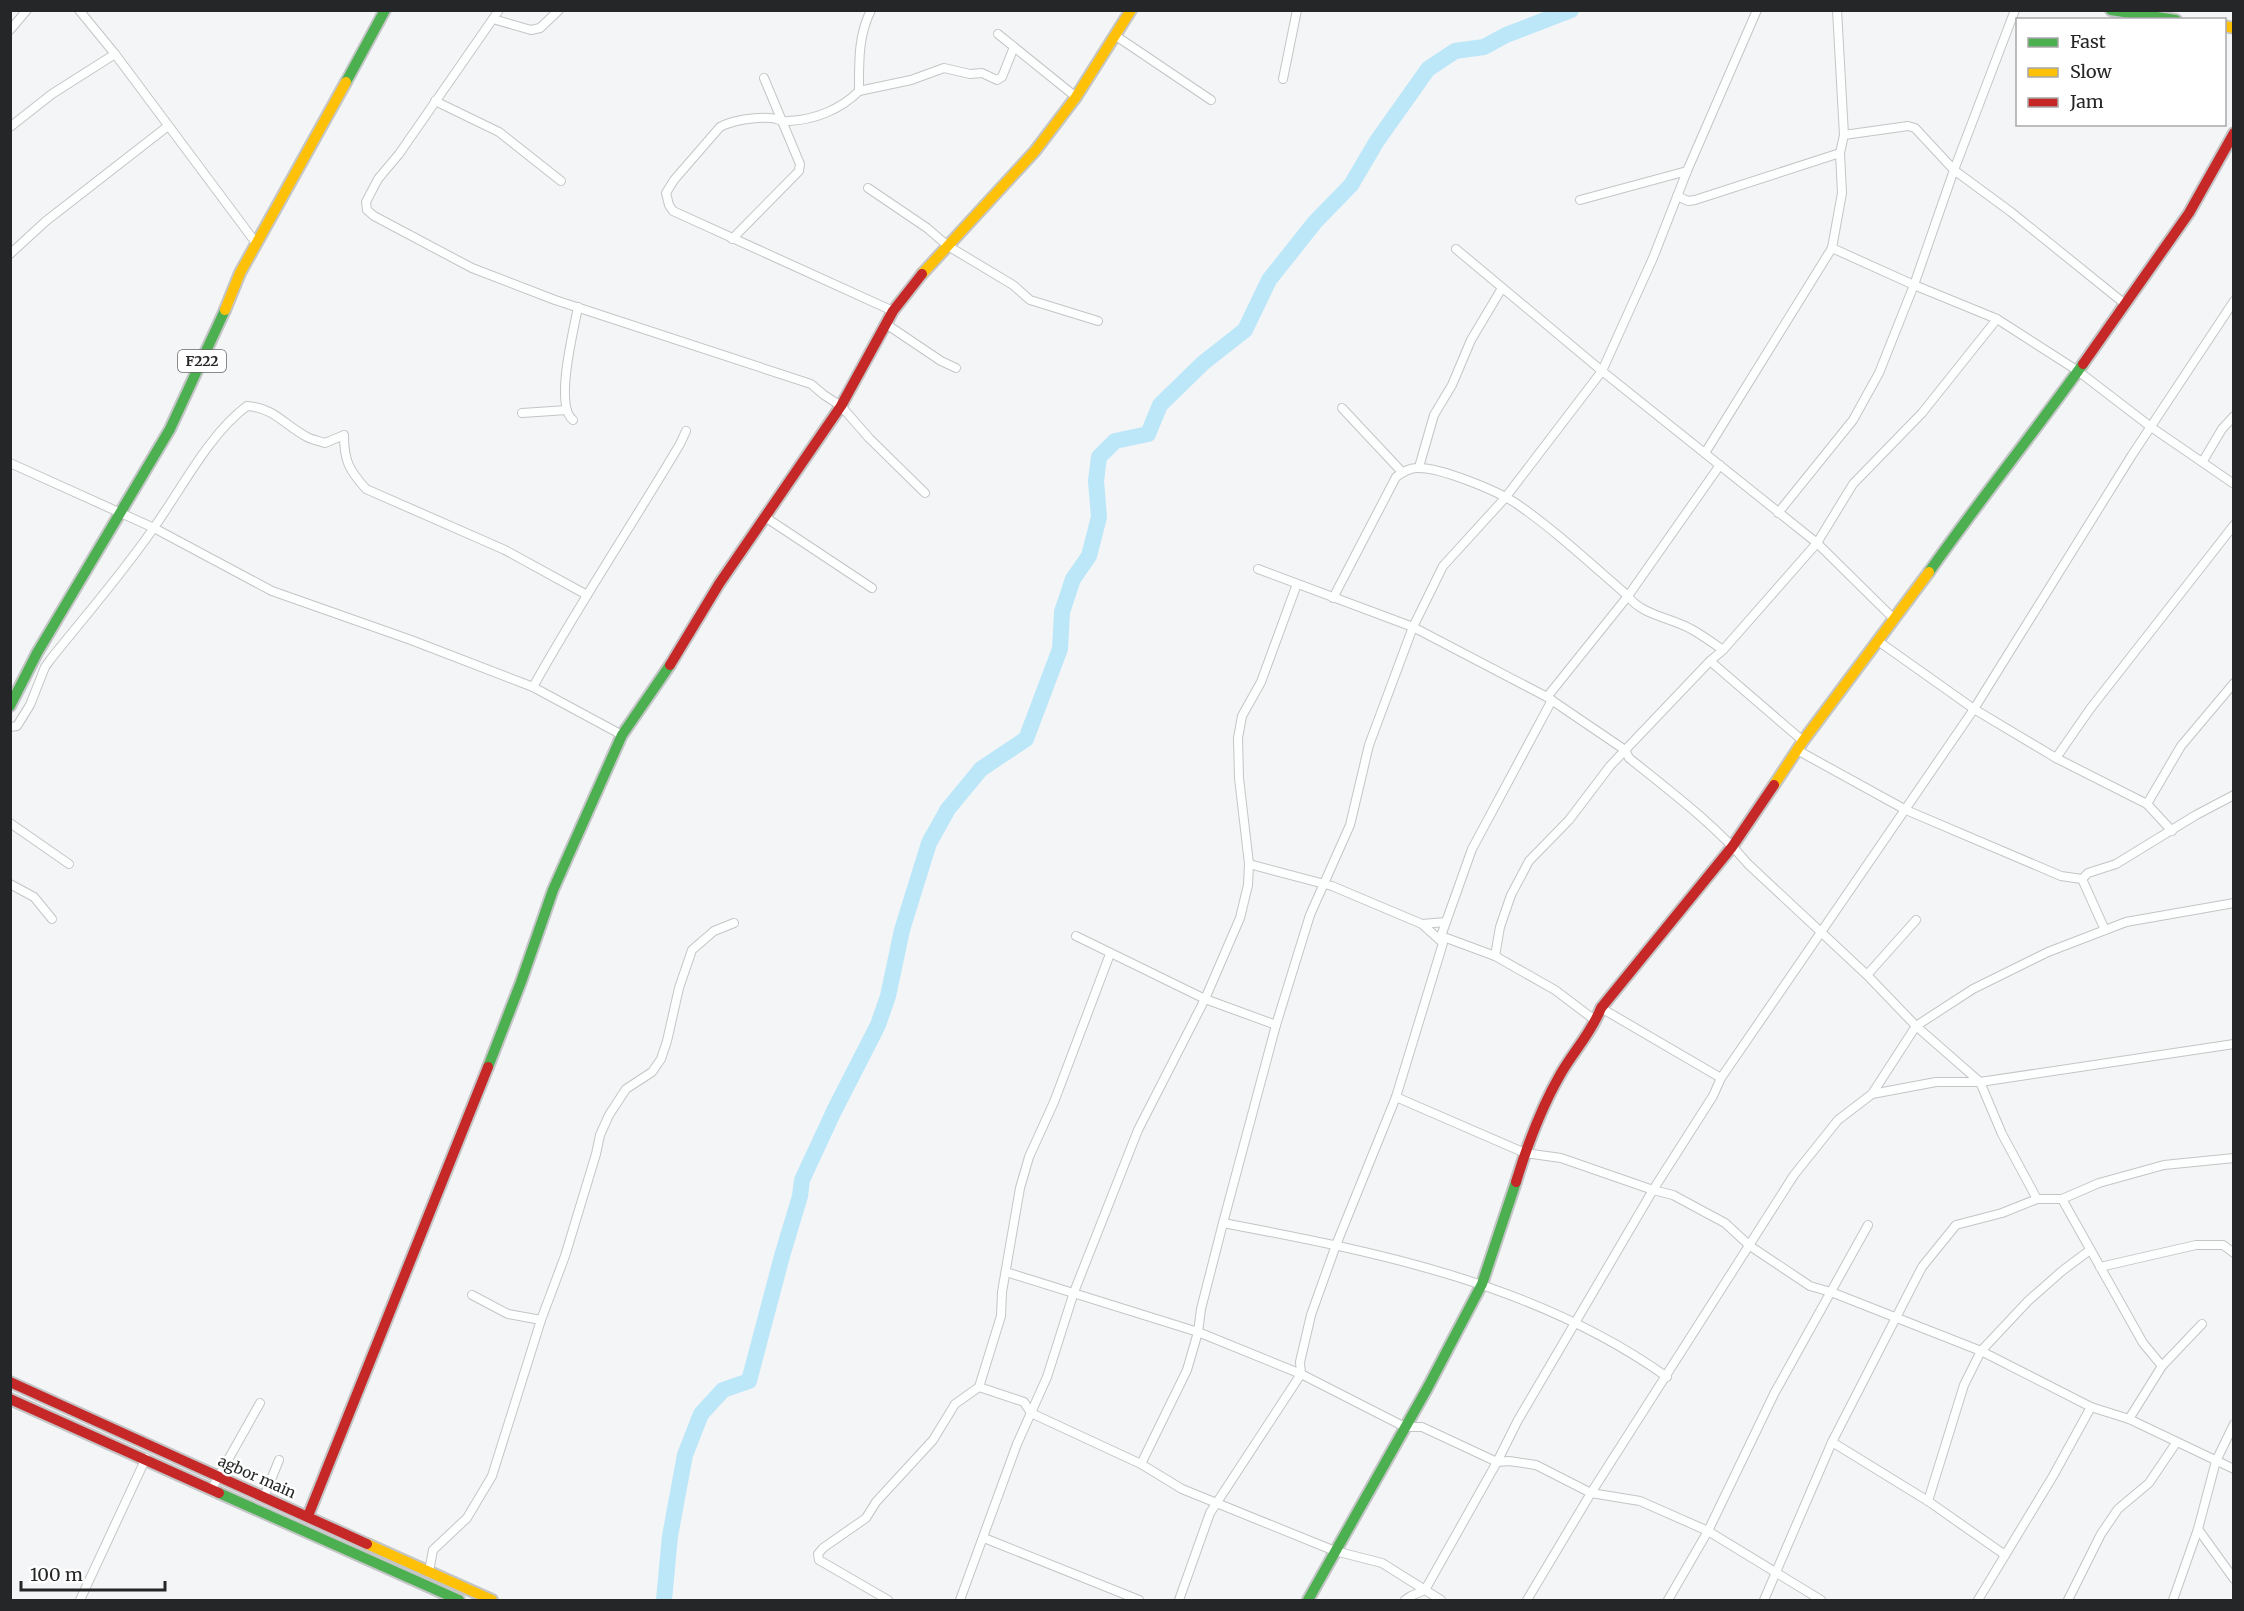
<svg xmlns="http://www.w3.org/2000/svg" width="2244" height="1611" viewBox="0 0 2244 1611" font-family="Merriweather,serif">
<style>
.lines{fill:none;stroke-linecap:round;stroke-linejoin:round}
.river{stroke:#bbe7f9;stroke-width:16}
.street-casing{stroke:#c4c5c6;stroke-width:10}
.fast-casing{stroke:#c4c5c6;stroke-width:14}
.slow-casing{stroke:#c4c5c6;stroke-width:14}
.jam-casing{stroke:#c4c5c6;stroke-width:14}
.street{stroke:#fdfefe;stroke-width:8}
.fast{stroke:#4caf50;stroke-width:10}
.slow{stroke:#ffc107;stroke-width:10}
.jam{stroke:#c62828;stroke-width:10}
.labels{text-anchor:middle;stroke-width:5;stroke-linejoin:round;paint-order:stroke}
.shield{fill:#fff;stroke:#666768;stroke-width:1.5}
.shield-label{font-size:14px;font-weight:bold;fill:#252627}
.street-label{font-size:15px;fill:#252627;stroke:#fff}
</style>
<rect width="100%" height="100%" fill="#f4f5f6"/>
<g class="lines">
<polyline class="river" points="664,1600 670,1536 685,1455 701,1414 723,1390 749,1381 782,1256 800,1196 802,1180 834,1111 878,1025 888,996 902,930 929,843 948,809 981,769 1026,739 1060,649 1062,612 1073,579 1089,556 1099,517 1096,481 1099,457 1115,441 1148,434 1160,405 1203,363 1245,330 1269,280 1315,222 1351,185 1377,141 1428,69 1455,51 1484,47 1506,35 1571,10"/>
<g class="street-casing">
<g id="street">
<polyline points="79,10 115,54 256,243"/>
<polyline points="499,10 399,154 378,179 366,202 367,210 374,216 472,268 555,300 811,384 824,395 841,406 869,438 925,493"/>
<path d="M 871,10 C 858,36 859,62 859,91 C 840,110 814,120 788,121 C 782,122 776,118 770,118 C 755,117 733,120 720,127 L 674,180 L 666,193 L 669,205 L 673,211 L 893,311"/>
<polyline points="493,19 531,30 540,28 559,10"/>
<polyline points="10,30 27,10"/>
<polyline points="998,34 1076,97"/>
<polyline points="1116,36 1211,100"/>
<polyline points="1283,79 1297,10"/>
<polyline points="859,91 911,80 944,68 970,74 982,73 997,80 1002,77 1014,47"/>
<polyline points="435,101 499,132 561,181"/>
<polyline points="10,127 52,94 115,54"/>
<polyline points="1844,135 1908,126 1915,128 1954,170 2011,212 2125,304"/>
<polyline points="868,188 927,228 948,246 1013,285 1030,300 1098,321"/>
<polyline points="1677,196 1688,201 1695,200 1840,153"/>
<polyline points="1580,200 1687,171"/>
<polyline points="732,239 799,171 800,164 764,78"/>
<polyline points="1832,248 1914,285 1997,319 2078,371 2151,427 2234,484"/>
<polyline points="1456,249 1602,371 1817,543 1893,618"/>
<polyline points="10,254 46,221 168,126"/>
<polyline points="886,324 941,361 956,368"/>
<polyline points="1342,408 1402,472"/>
<polyline points="522,413 567,410"/>
<path d="M 573,420 C 554,406 574,329 578,307"/>
<polyline points="1705,453 1832,248 1842,193 1840,153 1844,135 1837,10"/>
<polyline points="2203,461 2222,429 2234,416"/>
<polyline points="10,463 154,528 272,591 411,640 533,687 622,735"/>
<polyline points="1419,467 1434,415 1452,385 1471,340 1502,288"/>
<polyline points="1778,513 1853,420 1879,373 1914,285 1954,170 2015,10"/>
<polyline points="765,517 872,588"/>
<path d="M 1258,569 L 1413,627 L 1547,697 L 1625,750 L 1629,758 C 1670,791 1714,824 1748,864 L 1867,975 L 1916,1026 L 1980,1082 L 2002,1134 L 2037,1199"/>
<path d="M 1333,598 L 1396,477 C 1403,472 1409,468 1417,468 C 1440,467 1498,491 1517,504 C 1556,531 1592,565 1628,596 C 1641,615 1672,618 1691,629 C 1702,635 1713,643 1723,650"/>
<polyline points="1878,641 1974,709 2056,758 2147,804 2172,831"/>
<polyline points="1710,661 1803,741"/>
<path d="M 533,687 C 579,604 632,525 680,444 L 686,431"/>
<polyline points="1547,697 1628,596 1720,465"/>
<path d="M 10,727 L 17,726 L 30,705 L 45,667 L 50,660 C 85,616 123,573 155,526 C 182,488 210,433 247,406 C 275,408 284,425 307,437 C 313,440 319,441 325,443 L 344,435 C 344,461 349,470 366,489 L 505,550 L 587,595"/>
<polyline points="1797,750 1906,810 2061,876 2082,879 2088,873 2116,864 2196,815 2234,795"/>
<polyline points="2056,758 2090,709 2234,525"/>
<polyline points="2147,804 2181,746 2234,683"/>
<polyline points="10,823 69,864"/>
<polyline points="1249,864 1332,886 1422,924 1442,942"/>
<polyline points="2082,879 2105,930"/>
<polyline points="10,884 34,897 52,919"/>
<polyline points="1422,924 1446,922"/>
<polyline points="1076,936 1205,999 1276,1025"/>
<polyline points="1441,936 1495,956 1555,990 1596,1021"/>
<polyline points="1495,956 1500,927 1511,895 1529,861 1569,820 1610,766 1710,661 1723,650 1817,543 1853,484 1922,413 1997,319"/>
<polyline points="1867,975 1916,920"/>
<polyline points="1601,1008 1721,1078"/>
<polyline points="1872,1094 1936,1082 1980,1082 2234,1044"/>
<polyline points="1396,1097 1525,1153 1561,1158 1653,1190 1673,1195 1725,1223 1750,1246 1810,1286 1831,1292 1981,1351 2091,1407 2129,1419 2234,1469"/>
<polyline points="2062,1199 2143,1343 2162,1366 2129,1419"/>
<path d="M 1223,1223 C 1377,1252 1537,1284 1667,1377"/>
<polyline points="2100,1267 2196,1245 2223,1245 2234,1253"/>
<polyline points="1006,1272 1198,1332 1301,1374 1405,1427 1422,1427 1497,1462 1509,1461 1536,1465 1591,1493 1640,1501 1708,1531 1821,1600"/>
<polyline points="472,1295 508,1314 541,1320"/>
<polyline points="2162,1366 2202,1324"/>
<polyline points="979,1387 1024,1402 1031,1413 1141,1464 1182,1489 1335,1551 1382,1563 1441,1600"/>
<polyline points="1832,1442 1928,1501 2005,1555"/>
<polyline points="1141,1464 1187,1370 1198,1332 1201,1309 1223,1223 1276,1025 1310,915 1350,825 1369,745 1413,627 1443,566 1505,498 1602,371 1653,258 1687,171 1757,10"/>
<polyline points="211,1490 260,1403"/>
<polyline points="264,1497 279,1460"/>
<polyline points="1928,1501 1964,1385 1981,1351 2028,1301 2062,1271 2090,1250"/>
<polyline points="2198,1529 2234,1579"/>
<polyline points="984,1538 1139,1600"/>
<polyline points="429,1571 433,1550 467,1518 492,1476 541,1320 565,1256 596,1154 600,1135 609,1115 626,1089 652,1072 661,1059 667,1041 679,988 692,950 714,931 734,923"/>
<polyline points="80,1600 146,1458"/>
<polyline points="888,1600 819,1560 818,1554 823,1548 866,1518 876,1502 933,1440 955,1404 979,1387 1001,1316 1002,1292 1020,1188 1029,1157 1054,1102 1110,954"/>
<polyline points="960,1600 1017,1444 1047,1377 1074,1292 1138,1130 1205,999 1240,918 1248,885 1249,864 1239,778 1238,738 1242,716 1261,682 1297,584"/>
<polyline points="1179,1600 1210,1513 1301,1374 1300,1362 1311,1315 1336,1245 1396,1097 1443,943 1441,936 1472,849 1552,700"/>
<polyline points="1405,1600 1411,1596 1425,1590 1497,1462 1518,1420 1653,1190 1713,1096 1721,1078 1974,709 2132,455 2234,301"/>
<polyline points="1527,1600 1591,1493 1794,1175 1838,1120 1872,1094 1916,1026 1973,989 2048,952 2126,922 2234,903"/>
<polyline points="1668,1600 1708,1531 1774,1394 1868,1225"/>
<polyline points="1764,1600 1832,1442 1922,1267 1956,1225 2002,1213 2037,1199 2062,1199 2099,1183 2164,1165 2234,1158"/>
<polyline points="1978,1600 2053,1476 2091,1407"/>
<polyline points="2068,1600 2101,1534 2118,1509 2149,1483 2176,1443"/>
<polyline points="2173,1600 2198,1529 2216,1461 2234,1424"/>
</g>
</g>
<g class="fast-casing">
<g id="fast">
<polyline points="2111,10 2176,20"/>
<polyline points="346,82 385,10"/>
<path d="M 1929,572 C 1979,501 2033,434 2083,364"/>
<polyline points="10,706 37,653 170,429 225,310"/>
<polyline points="488,1067 521,982 553,890 622,735 670,665"/>
<polyline points="219,1493 459,1600"/>
<polyline points="1308,1600 1428,1387 1482,1284 1516,1182"/>
</g>
</g>
<g class="slow-casing">
<g id="slow">
<polyline points="2224,26 2234,28"/>
<polyline points="922,274 1035,151 1076,97 1131,10"/>
<polyline points="225,310 240,273 346,82"/>
<polyline points="1774,785 1803,741 1929,572"/>
<polyline points="367,1544 492,1600"/>
</g>
</g>
<g class="jam-casing">
<g id="jam">
<polyline points="2083,364 2189,213 2234,133"/>
<polyline points="670,665 719,584 841,406 893,311 922,274"/>
<path d="M 1516,1182 C 1527,1146 1541,1108 1560,1075 C 1573,1052 1592,1032 1601,1008 L 1732,847 L 1774,785"/>
<polyline points="10,1382 367,1544"/>
<polyline points="10,1399 219,1493"/>
<polyline points="308,1516 488,1067"/>
</g>
</g>
<use href="#street" class="street"/>
<use href="#fast" class="fast"/>
<use href="#slow" class="slow"/>
<use href="#jam" class="jam"/>
</g>
<g class="labels">
<rect class="shield" x="178" y="350" width="48" height="22" rx="4.5"/>
<g class="shield-label">
<text x="202" y="366">F222</text>
</g>
<g class="street-label">
<text transform="translate(257 1477) rotate(24)" y="5">agbor main</text>
</g>
</g>
<rect width="2244" height="1611" fill="none" stroke="#252627" stroke-width="24"/>
<rect x="2016" y="18" width="210" height="108" fill="#ffffff" stroke="#a8a8a9" stroke-width="1.5"/>
<rect x="2028" y="38" width="30" height="9" fill="#4caf50" stroke="#a8a8a9" stroke-width="1.5"/>
<text x="2070" y="48" font-size="18" fill="#252627">Fast</text>
<rect x="2028" y="68" width="30" height="9" fill="#ffc107" stroke="#a8a8a9" stroke-width="1.5"/>
<text x="2070" y="78" font-size="18" fill="#252627">Slow</text>
<rect x="2028" y="98" width="30" height="9" fill="#c62828" stroke="#a8a8a9" stroke-width="1.5"/>
<text x="2070" y="108" font-size="18" fill="#252627">Jam</text>
<path d="M21 1581v9h144v-9" fill="none" stroke="#252627" stroke-width="3"/>
<text x="30" y="1581" font-size="18" fill="#252627" stroke="#ffffff" stroke-width="4.5" paint-order="stroke">100 m</text>
</svg>
